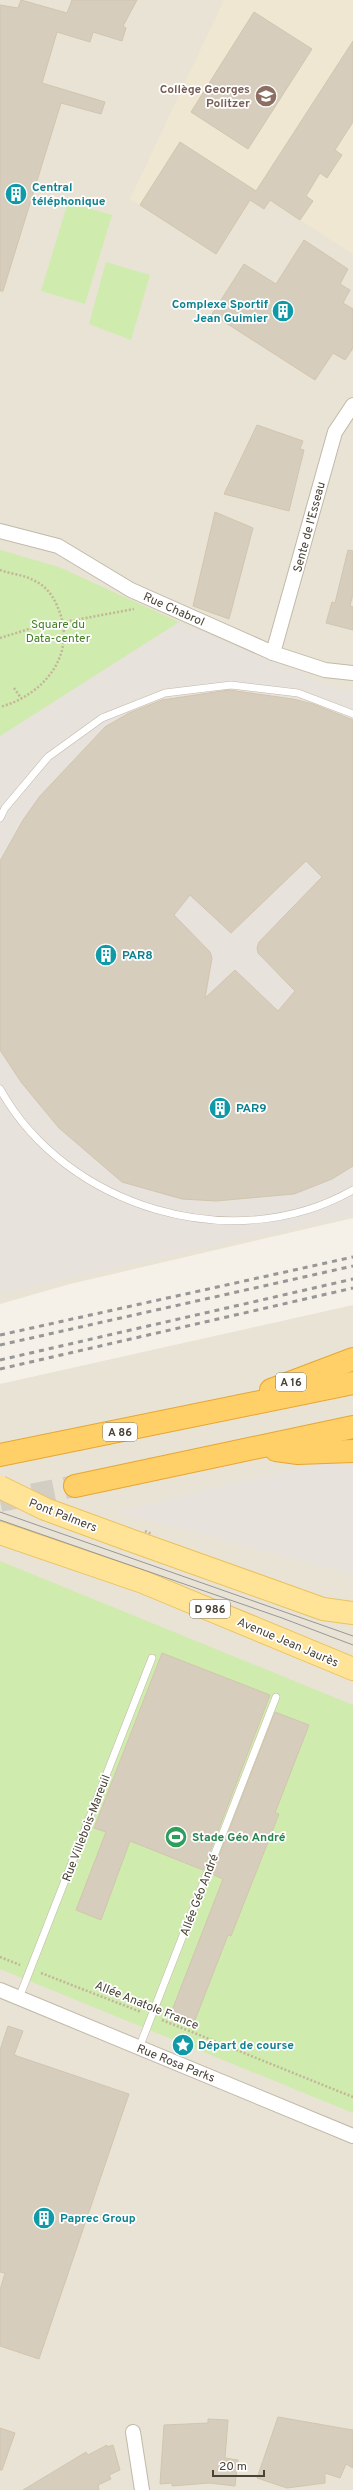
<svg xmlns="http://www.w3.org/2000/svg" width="353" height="2490" viewBox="0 0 353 2490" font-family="Overpass,sans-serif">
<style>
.residential{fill:#e9e3d5}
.industrial{fill:#e7e2dc}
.education{fill:#efe7d1}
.green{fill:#cfebae}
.building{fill:#d7cdbc;stroke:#d2c5af;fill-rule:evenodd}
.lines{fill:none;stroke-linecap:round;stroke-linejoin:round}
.highway-tunnel{stroke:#d3cec4;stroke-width:22;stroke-dasharray:22 11;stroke-linecap:butt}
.lane-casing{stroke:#c1b9a9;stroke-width:8}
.street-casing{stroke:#c1b9a9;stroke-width:16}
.primary-casing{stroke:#ebc35f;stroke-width:24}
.highway-casing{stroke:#e7a62f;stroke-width:24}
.path{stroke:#c4b59a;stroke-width:2.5;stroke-dasharray:2 2;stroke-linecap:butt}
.lane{stroke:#fff;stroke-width:7}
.street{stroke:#fff;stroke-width:14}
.primary{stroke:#ffe396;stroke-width:22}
.highway{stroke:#ffcf68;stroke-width:22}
.tram{stroke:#979797;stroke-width:1}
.rail{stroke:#979797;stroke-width:3;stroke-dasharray:5 5;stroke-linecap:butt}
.primary-bridge-casing{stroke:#ebc35f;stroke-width:24;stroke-linecap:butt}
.path-bridge{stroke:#c4b59a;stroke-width:2.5;stroke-dasharray:2 2;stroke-linecap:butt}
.primary-bridge{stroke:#ffe396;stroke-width:22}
.labels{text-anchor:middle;stroke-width:3.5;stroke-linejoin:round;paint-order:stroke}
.shield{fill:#fff;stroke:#807b72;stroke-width:1}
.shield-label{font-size:11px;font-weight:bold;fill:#494236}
.education-label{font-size:12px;font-weight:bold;fill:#785e54;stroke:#fff;text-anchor:end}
.culture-label{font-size:12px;font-weight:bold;fill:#0d838f;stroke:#fff;text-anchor:start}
.street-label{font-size:12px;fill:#494236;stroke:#fff}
.park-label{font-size:12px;fill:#457f25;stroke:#fff}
.leisure-label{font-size:12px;font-weight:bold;fill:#27864d;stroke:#fff;text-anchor:start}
</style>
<rect width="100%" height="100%" fill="#f5f1e8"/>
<g class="residential">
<polygon points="0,0 353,0 353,1218 70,1284 0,1304"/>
<polygon points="353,1305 353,2490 0,2490 0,1384"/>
</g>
<g class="industrial">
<polygon points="179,622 340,690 353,690 353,1214 0,1294 0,736"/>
<polygon points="353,1456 353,1575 117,1512 232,1483"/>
</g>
<polygon class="education" points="224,0 353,0 353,254 256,192 216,254 130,199"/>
<g class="green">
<polygon points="68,202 112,215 85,304 41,291"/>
<polygon points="106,262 150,275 131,340 89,324"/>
<polygon points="0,550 59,567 179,622 0,736"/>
<polygon points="0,1561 353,1705 353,2113 0,1969"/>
</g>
<g class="building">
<polygon points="21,0 67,13 72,0 137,0 123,26 126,28 122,41 93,32 90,42 57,32 42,83 105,102 101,114 61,103 3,291 0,291 0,5 18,8"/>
<polygon points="254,12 312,49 248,149 191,112"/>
<polygon points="353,41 353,122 335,150 342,155 327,178 320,173 306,196 313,201 300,220 270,200 264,209 250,200 216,254 140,205 180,142 256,191"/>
<polygon points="304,240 348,269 340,284 350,290 343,303 353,309 353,348 345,360 333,353 315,380 212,314 244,264 276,284"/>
<polygon points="257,425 303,441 300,449 304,450 289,511 224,494"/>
<polygon points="215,512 253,528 229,619 193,606"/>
<polygon points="348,550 353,551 353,594 350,606 353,607 353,630 326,623 332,602 335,603"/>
<path d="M 229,690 L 293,699 L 313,704 L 353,720 L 353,1166 L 332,1179 L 294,1194 L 216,1201 L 182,1199 L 122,1182 L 59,1128 L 21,1082 L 0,1050 L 0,861 L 23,820 L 40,796 L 105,727 L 129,713 L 162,700 ZM 306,861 L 322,877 L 259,942 L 257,948 L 258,953 L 295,991 L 278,1011 L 235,970 L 205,998 L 212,958 L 210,952 L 174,915 L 190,895 L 231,933 Z"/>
<polygon points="162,1653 270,1695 203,1870 130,1841 101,1920 76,1910 106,1832 94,1828"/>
<polygon points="275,1712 309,1725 275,1813 279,1814 231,1936 228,1935 195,2020 189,2020 171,2013 223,1879 212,1874"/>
<polygon points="8,2026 23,2031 14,2055 129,2094 39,2359 0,2346 0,2290 5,2273 0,2272 0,2050"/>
<polygon points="278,2417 353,2430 353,2468 346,2464 340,2478 325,2473 325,2483 287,2488 257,2478"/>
<polygon points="208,2419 228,2420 225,2458 238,2460 235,2486 209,2483 172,2486 172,2483 160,2484 164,2425 208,2423"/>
<polygon points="0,2428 15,2433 2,2470 0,2470"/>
<polygon points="107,2445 107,2447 113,2445 120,2470 109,2475 111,2479 98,2485 99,2490 23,2490 86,2452 88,2455"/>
</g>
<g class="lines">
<polyline class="highway-tunnel" points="0,1501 75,1486"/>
<g class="lane-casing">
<g id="lane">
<polyline points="0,818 5,808 48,757 102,718 165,693 231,685 298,693 353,714"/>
<path d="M 0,1089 C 66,1208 234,1258 353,1190"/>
<polyline points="19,1998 152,1658"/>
<polyline points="139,2048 276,1697"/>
</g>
</g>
<g class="street-casing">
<g id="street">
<polyline points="0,531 58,546 131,590 273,653 325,670 353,673"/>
<polyline points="273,653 335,432 353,405"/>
<polyline points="0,1990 353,2136"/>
<polyline points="133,2432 142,2490"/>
</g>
</g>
<g class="primary-casing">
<g id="primary">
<polyline points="0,1533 143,1582 353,1669"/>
<polyline points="127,1539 323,1609 353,1613"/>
</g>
</g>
<g class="highway-casing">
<g id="highway">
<polyline points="271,1390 353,1359"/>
<polyline points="276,1450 298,1453 353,1451"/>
<polyline points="0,1455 353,1383"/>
<polyline points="75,1486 353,1427"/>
</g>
</g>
<g class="path">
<path d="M 0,570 C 11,574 25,575 35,581 C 46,586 54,597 58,608 C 78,654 44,695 0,707"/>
<polyline points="0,638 32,628 134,609"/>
<polyline points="14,688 21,698"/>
<polyline points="0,1957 20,1965"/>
<polyline points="41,1973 141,2012"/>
<polyline points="162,2020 353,2097"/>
</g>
<use href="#lane" class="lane"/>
<use href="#street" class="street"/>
<use href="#primary" class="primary"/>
<use href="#highway" class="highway"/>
<g class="tram">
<polyline points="0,1512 353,1636"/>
<polyline points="0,1520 282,1618 353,1645"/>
</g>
<g class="rail">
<polyline points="0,1335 353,1257"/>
<polyline points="0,1345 353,1266"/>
<polyline points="0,1360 353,1279"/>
<polyline points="0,1369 353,1288"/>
</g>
<g class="primary-bridge-casing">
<polyline id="primary-bridge" points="0,1487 45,1509 127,1539"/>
</g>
<polyline class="path-bridge" points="145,1531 152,1534"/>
<use href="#primary-bridge" class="primary-bridge"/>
</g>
<defs>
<g id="school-disc" transform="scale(1.15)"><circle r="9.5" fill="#8d6e63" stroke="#fff"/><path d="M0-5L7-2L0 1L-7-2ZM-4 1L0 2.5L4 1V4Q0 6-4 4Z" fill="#fff"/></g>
<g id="building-disc" transform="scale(1.15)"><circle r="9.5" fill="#0f9aa8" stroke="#fff"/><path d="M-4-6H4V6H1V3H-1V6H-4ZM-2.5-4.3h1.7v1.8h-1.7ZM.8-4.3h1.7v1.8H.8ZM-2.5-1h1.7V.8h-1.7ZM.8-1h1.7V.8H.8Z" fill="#fff"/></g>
<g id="stadium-disc" transform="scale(1.15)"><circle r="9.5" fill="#2e9e5b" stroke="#fff"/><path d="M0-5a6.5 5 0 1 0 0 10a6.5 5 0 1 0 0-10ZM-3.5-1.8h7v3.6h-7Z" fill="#fff"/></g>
<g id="sight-disc" transform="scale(1.15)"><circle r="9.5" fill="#0f9aa8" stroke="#fff"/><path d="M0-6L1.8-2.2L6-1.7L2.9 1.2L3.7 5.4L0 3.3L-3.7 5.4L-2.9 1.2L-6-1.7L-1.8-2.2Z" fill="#fff"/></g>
</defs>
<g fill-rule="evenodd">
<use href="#school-disc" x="266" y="96"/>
<use href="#building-disc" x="16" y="194"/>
<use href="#building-disc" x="283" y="311"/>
<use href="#building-disc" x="106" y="955"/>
<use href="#building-disc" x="220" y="1108"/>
<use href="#stadium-disc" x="176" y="1837"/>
<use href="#sight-disc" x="183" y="2045"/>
<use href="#building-disc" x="44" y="2218"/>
</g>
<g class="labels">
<g class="shield">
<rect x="276" y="1373" width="30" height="18" rx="3"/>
<rect x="103" y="1423" width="34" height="18" rx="3"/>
<rect x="190" y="1600" width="40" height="18" rx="3"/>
</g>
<g class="shield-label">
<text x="291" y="1386">A 16</text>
<text x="120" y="1436">A 86</text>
<text x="210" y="1613">D 986</text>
</g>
<g class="education-label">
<text x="250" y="93">Collège Georges<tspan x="250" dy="14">Politzer</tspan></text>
</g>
<g class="culture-label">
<text x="32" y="191">Central<tspan x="32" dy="14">téléphonique</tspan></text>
<text x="268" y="308" text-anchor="end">Complexe Sportif<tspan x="268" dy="14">Jean Guimier</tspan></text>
<text x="122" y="959">PAR8</text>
<text x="236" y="1112">PAR9</text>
<text x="198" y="2049">Départ de course</text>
<text x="60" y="2222">Paprec Group</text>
</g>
<g class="street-label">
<text transform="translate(309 527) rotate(-75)" y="4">Sente de l'Esseau</text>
<text transform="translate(174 609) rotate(24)" y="4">Rue Chabrol</text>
<text transform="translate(63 1515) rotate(21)" y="4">Pont Palmers</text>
<text transform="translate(288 1642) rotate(23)" y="4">Avenue Jean Jaurès</text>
<text transform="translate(86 1828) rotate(-69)" y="4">Rue Villebois-Mareuil</text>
<text transform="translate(199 1895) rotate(-69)" y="4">Allée Géo André</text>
<text transform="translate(147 2005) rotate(22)" y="4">Allée Anatole France</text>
<text transform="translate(176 2063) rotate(22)" y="4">Rue Rosa Parks</text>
</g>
<g class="park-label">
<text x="58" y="628">Square du<tspan x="58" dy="14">Data-center</tspan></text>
</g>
<g class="leisure-label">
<text x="192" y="1841">Stade Géo André</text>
</g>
</g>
<path d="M213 2470v6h51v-6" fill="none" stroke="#494236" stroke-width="2"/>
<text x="219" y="2470" font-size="12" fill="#494236" stroke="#ffffff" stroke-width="3" paint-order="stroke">20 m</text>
</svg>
